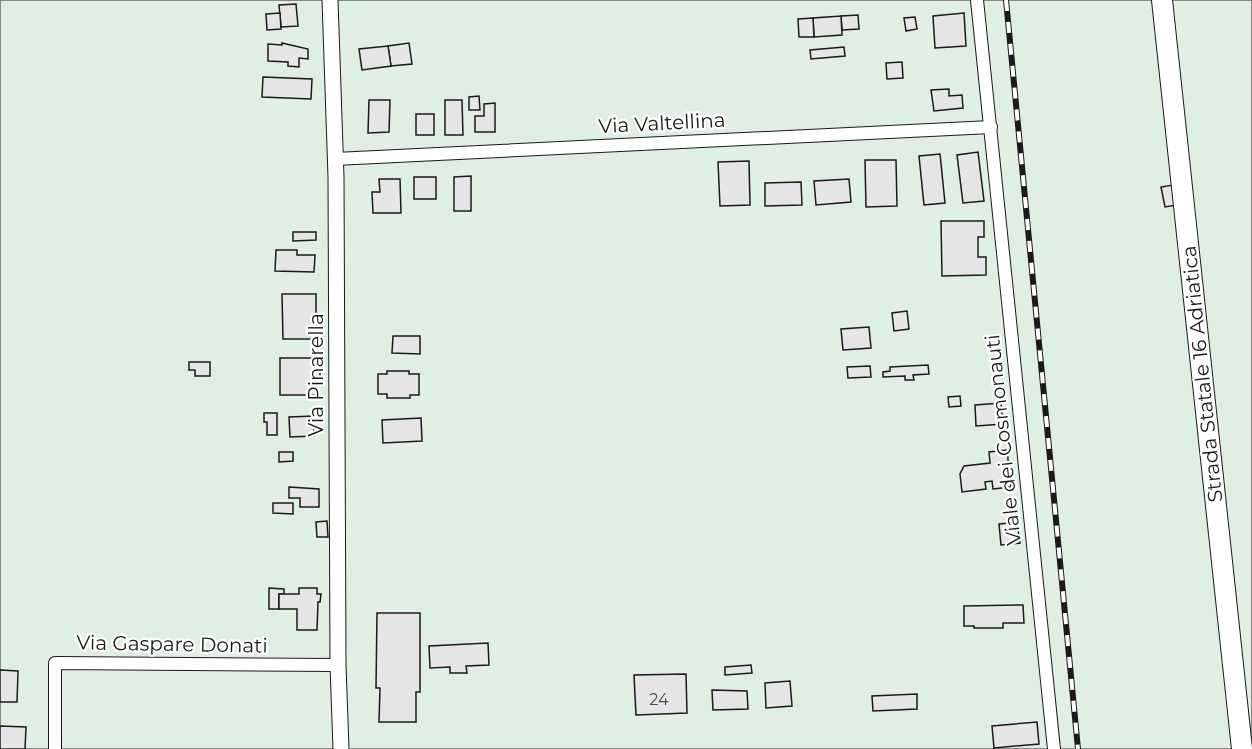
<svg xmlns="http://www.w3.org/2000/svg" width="1252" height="749" viewBox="0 0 1252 749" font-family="Montserrat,sans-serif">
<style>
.green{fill:#e0efe3;stroke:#6a6a6a;stroke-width:1.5}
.building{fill:#e6e6e6;stroke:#1a1a1a;stroke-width:1.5}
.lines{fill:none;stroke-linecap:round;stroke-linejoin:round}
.minor-casing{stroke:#1a1a1a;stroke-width:14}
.tertiary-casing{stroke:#1a1a1a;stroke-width:17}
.primary-casing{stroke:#1a1a1a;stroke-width:22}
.minor{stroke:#fff;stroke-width:12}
.tertiary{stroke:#fff;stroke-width:15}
.primary{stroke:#fff;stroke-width:20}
.rail-casing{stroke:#1a1a1a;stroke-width:6}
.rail{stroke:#fff;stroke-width:4;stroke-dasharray:11;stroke-linecap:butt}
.labels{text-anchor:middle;stroke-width:4.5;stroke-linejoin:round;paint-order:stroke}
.number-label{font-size:16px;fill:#4d4d4d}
.street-label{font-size:20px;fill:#1a1a1a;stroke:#fff}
</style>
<rect width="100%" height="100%" fill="#fff"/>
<rect class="green" x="0" y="0" width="1252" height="749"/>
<g class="building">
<polygon points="296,4 298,26 281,27 279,5"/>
<polygon points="280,13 281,29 267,30 266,14"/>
<polygon points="964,13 966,46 935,48 933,16"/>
<polygon points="858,15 859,29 842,30 841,16"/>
<polygon points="841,16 842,35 814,37 813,18"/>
<polygon points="915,17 917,29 906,31 904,18"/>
<polygon points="813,18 814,37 799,37 798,19"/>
<polygon points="282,43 308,49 308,59 299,58 299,67 288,66 288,62 268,61 268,44 282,45"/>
<polygon points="409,43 412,64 391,66 388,46"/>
<polygon points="388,46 391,66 362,70 359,49"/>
<polygon points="844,47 845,56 811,59 810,50"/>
<polygon points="902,62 903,78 887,79 886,63"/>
<polygon points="263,77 312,79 311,99 262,97"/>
<polygon points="949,89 949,96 962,95 963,108 934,111 931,90"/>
<polygon points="479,96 480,110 469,110 469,97"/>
<polygon points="369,100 390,100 389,132 368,133"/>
<polygon points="445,100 462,100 463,135 445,135"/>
<polygon points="495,103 495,132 475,132 475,116 484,116 484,104"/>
<rect x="416" y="114" width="18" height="21"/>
<polygon points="978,152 984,201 963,203 957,155"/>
<polygon points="940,154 945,203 924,205 919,156"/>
<polygon points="865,160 896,160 897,206 866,207"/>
<polygon points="749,161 750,205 720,206 718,162"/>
<polygon points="471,176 471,211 454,211 454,177"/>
<rect x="414" y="177" width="22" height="22"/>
<polygon points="379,179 400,179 401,213 373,213 372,192 380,192"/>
<polygon points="849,179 851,202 816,205 814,181"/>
<polygon points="801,182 802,205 765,206 765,183"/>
<polygon points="1173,185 1177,205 1165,207 1161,187"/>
<polygon points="941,221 984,221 984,237 978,237 978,257 986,257 986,275 942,276"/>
<polygon points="293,232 316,232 316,240 293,241"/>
<polygon points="276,250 297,250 297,255 315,255 314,272 275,271"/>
<polygon points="282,294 316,294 316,339 283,339"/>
<polygon points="907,311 909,329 894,331 892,313"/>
<polygon points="869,327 871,348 843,350 841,329"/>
<polygon points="393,336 420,336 420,354 392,353"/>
<polygon points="280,358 320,358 320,378 316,378 316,395 280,395"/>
<polygon points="189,362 210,362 210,376 195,376 195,370 189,370"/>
<polygon points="928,365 929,374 913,375 914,380 905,380 905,376 883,377 883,372 890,371 890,367"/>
<polygon points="870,366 871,377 848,378 847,367"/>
<polygon points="387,371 409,371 409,374 419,374 419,395 410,395 410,398 387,398 387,394 378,394 378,374 387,374"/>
<polygon points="960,396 961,406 949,407 948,397"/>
<polygon points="1001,403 1003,424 976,426 975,405"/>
<polygon points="264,413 277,413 277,435 267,435 267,422 264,422"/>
<polygon points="313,416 314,436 290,437 289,417"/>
<polygon points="421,418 422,441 383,443 382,420"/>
<polygon points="1007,450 1011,487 993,489 992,481 985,482 986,489 962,492 960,474 964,466 990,463 989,452"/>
<polygon points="279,452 293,452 293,461 279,462"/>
<polygon points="289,487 319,489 319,507 300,507 300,498 289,498"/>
<polygon points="273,503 293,503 293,514 273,513"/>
<polygon points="327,521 328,537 317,537 316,522"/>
<polygon points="1010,523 1011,531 1018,530 1020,543 1001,545 999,524"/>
<polygon points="269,588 284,589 284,594 279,594 279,609 269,609"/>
<polygon points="299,588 317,588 317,594 321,594 320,602 318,602 317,630 297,630 297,609 279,609 279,594 299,594"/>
<polygon points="1023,605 1024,623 1003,623 1003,628 974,628 974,626 964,626 964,606"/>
<polygon points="377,613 420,613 420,692 416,692 416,722 379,722 380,688 376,688"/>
<polygon points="488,643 489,665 466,666 467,673 450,673 450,667 430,668 429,646"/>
<polygon points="751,665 752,673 725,675 725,667"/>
<polygon points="0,670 18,671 17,702 0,702"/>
<polygon points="686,674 687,713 636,715 634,675"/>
<polygon points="790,681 792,706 766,708 765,683"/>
<polygon points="712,690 747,691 748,709 713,710"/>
<polygon points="917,694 917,709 873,711 872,696"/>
<polygon points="1037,722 1039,744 994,748 992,726"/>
<polygon points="0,726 26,727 25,749 0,749"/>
</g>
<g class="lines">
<g class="minor-casing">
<g id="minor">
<polyline points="977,0 1054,749"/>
<polyline points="335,159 991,127"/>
<polyline points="55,749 55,663 338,665"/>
</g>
</g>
<g class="tertiary-casing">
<polyline id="tertiary" points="330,0 336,177 338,665 341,749"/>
</g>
<g class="primary-casing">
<polyline id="primary" points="1162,0 1242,749"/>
</g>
<use href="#minor" class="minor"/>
<use href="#tertiary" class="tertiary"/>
<use href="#primary" class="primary"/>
<g class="rail-casing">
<polyline id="rail" points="1006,0 1078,749"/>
</g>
<use href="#rail" class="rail"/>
</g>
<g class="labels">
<g class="number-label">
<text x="659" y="705">24</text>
</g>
<g class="street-label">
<text transform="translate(662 123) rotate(-3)" y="7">Via Valtellina</text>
<text transform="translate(1202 374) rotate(-96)" y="7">Strada Statale 16 Adriatica</text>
<text transform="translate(316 375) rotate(-90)" y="7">Via Pinarella</text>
<text transform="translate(1003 440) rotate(-96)" y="7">Viale dei Cosmonauti</text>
<text transform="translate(172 644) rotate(1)" y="7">Via Gaspare Donati</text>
</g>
</g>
</svg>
